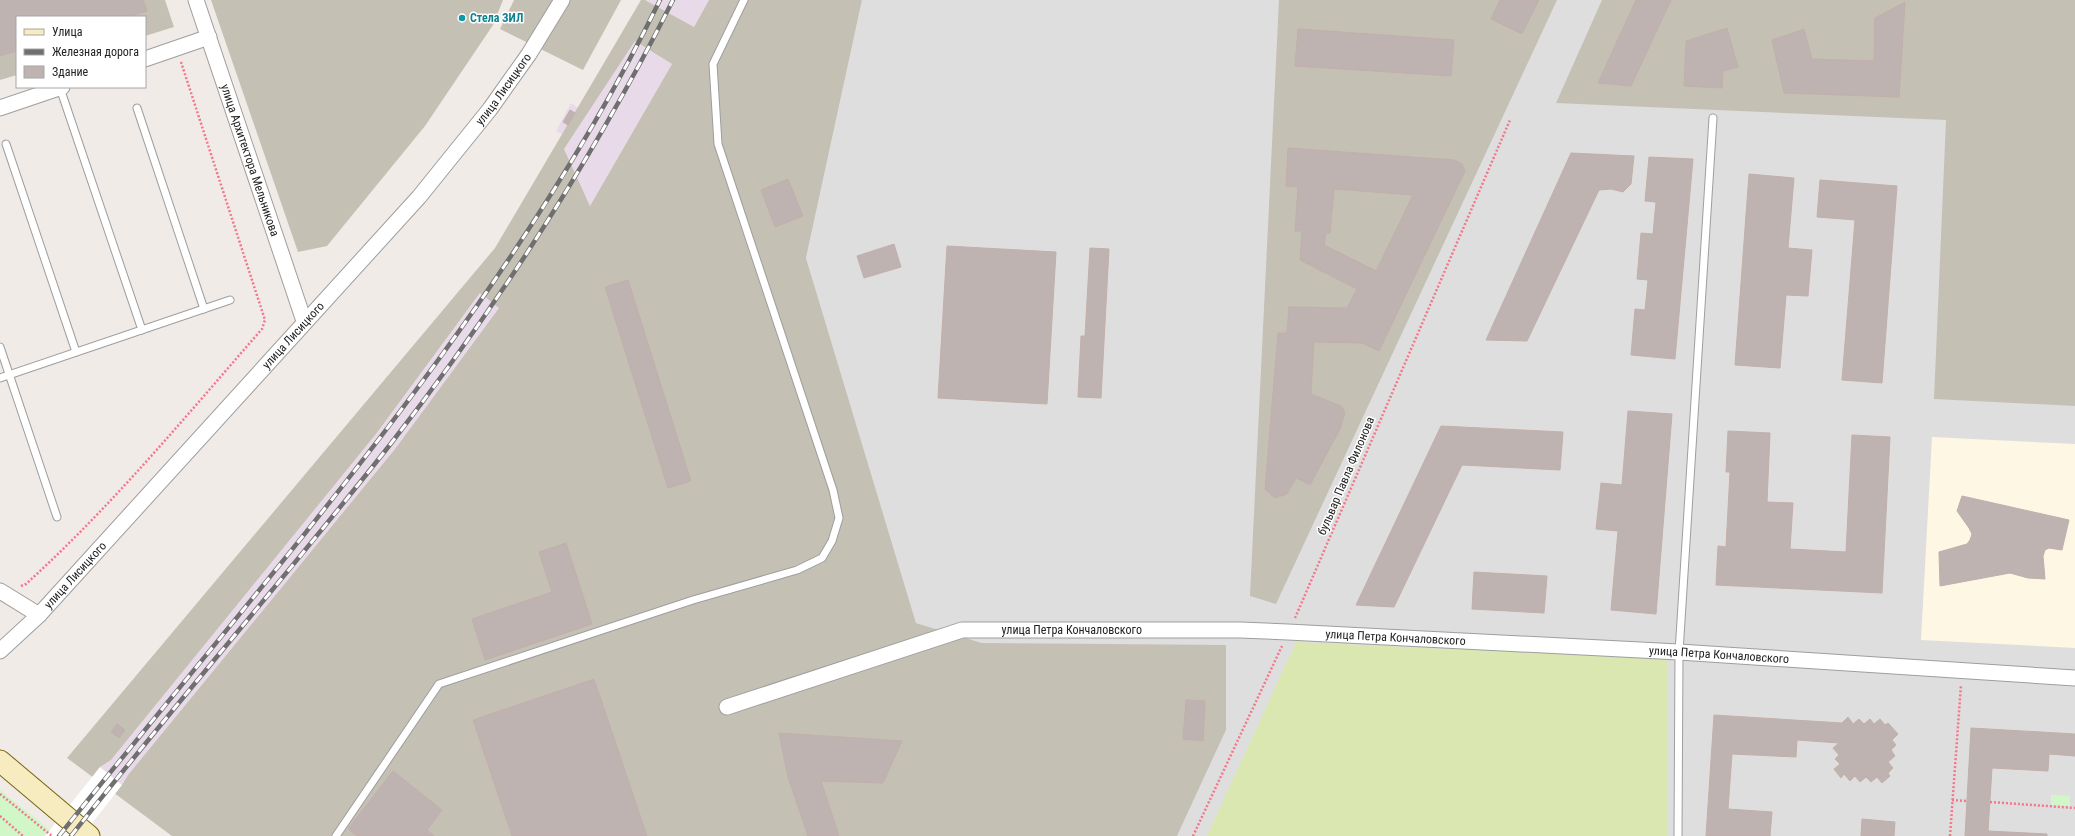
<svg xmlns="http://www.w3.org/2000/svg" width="2075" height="836" viewBox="0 0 2075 836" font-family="'Roboto Condensed',sans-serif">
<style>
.residential{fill:#dfdede}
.industrial{fill:#e8dae9}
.education{fill:#fef7e4}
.construction{fill:#c5c0b4;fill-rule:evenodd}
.grass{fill:#dae7b1}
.park{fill:#d1f7c8}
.pier{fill:#fff}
.building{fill:#beb3b1;stroke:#c2afab;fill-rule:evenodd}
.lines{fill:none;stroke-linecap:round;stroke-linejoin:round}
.service-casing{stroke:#9e9e9e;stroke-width:9}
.minor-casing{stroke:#9e9e9e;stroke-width:17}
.secondary-casing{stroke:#75640b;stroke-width:23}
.path{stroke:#f3778b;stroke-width:2.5;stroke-dasharray:2 2;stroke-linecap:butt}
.service{stroke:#fff;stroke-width:7}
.minor{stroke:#fff;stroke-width:15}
.secondary{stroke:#f7ebc0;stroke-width:21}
.rail-casing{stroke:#6f6f6f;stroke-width:4.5}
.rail{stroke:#fff;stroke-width:3;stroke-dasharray:9;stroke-linecap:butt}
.culture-dot{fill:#0f9aa8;stroke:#fff;stroke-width:1.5}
.labels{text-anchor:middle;stroke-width:3;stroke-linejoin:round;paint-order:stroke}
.culture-label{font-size:12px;font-weight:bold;fill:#0d838f;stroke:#fff;text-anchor:start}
.street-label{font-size:12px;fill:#212121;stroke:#fff}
</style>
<rect width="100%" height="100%" fill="#f1ebe8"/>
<polygon class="residential" points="862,0 2075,0 2075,836 1177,836 1226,730 1226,646 982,643 916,623 806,258"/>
<g class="industrial">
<polygon points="645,0 709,0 694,27"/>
<polygon points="635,41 672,64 590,206 564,149"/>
<polygon points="571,103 580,109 565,136 556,131"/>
<polygon points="481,292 499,308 395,449 128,775 122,785 100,767 111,760 376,434"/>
</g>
<polygon class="education" points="1932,437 2075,444 2075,648 1921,640"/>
<g class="construction">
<polygon points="0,0 165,0 174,27 145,36 145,17 17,17 17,75 0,80"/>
<polygon points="211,0 503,0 493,25 425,126 327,246 298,252"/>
<polygon points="514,0 621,0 583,70 500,29"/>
<path d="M 641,0 L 645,0 L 694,27 L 709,0 L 862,0 L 806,258 L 916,623 L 982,643 L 1226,645 L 1226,730 L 1177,836 L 172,836 L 67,758 L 495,248 ZM 635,41 L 672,64 L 590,206 L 564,149 ZM 480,293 L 499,308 L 395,449 L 128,775 L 122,785 L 100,767 L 111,760 L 376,434 Z"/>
<polygon points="1279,0 1557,0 1276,604 1250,596"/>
<polygon points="1602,0 2075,0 2075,406 1934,399 1946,120 1556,103"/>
</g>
<polygon class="grass" points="1296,642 1668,659 1668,836 1207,836"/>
<g class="park">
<polygon points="0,790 58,836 0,836"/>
<polygon points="2051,795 2070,796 2070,806 2051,805"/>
</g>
<polygon class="pier" points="100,767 122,785 82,836 45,836"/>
<g class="building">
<polygon points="0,0 143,0 147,11 126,17 17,17 17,51 0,56"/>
<polygon points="1500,0 1539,0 1522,34 1491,19"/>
<polygon points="1636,0 1671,0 1631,86 1598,83"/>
<polygon points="1905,2 1899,97 1784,93 1772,40 1804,29 1812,59 1874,61 1875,18"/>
<polygon points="1727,28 1738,67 1723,71 1722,88 1684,86 1686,41"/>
<polygon points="1298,29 1454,40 1451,76 1295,66"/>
<polygon points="570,110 575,113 568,125 563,122"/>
<path d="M 1288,148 L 1454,160 L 1462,164 L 1465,171 L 1379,351 L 1362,343 L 1314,342 L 1311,394 L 1341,406 L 1345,413 L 1340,429 L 1310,485 L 1296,478 L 1287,494 L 1275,498 L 1265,489 L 1278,333 L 1287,333 L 1289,307 L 1347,308 L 1357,289 L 1300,260 L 1302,231 L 1295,231 L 1298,187 L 1286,186 ZM 1334,189 L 1413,195 L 1376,271 L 1324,245 L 1326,233 L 1330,233 Z"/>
<polygon points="1571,153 1634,156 1631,184 1623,192 1611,189 1599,190 1527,341 1486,340"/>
<polygon points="1649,157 1693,159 1675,359 1631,355 1635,309 1645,310 1648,280 1637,279 1641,233 1653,234 1656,202 1645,201"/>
<polygon points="1749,174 1794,178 1788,248 1812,250 1808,296 1786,295 1780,368 1735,365"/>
<polygon points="788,179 803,216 775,227 761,190"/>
<polygon points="1820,180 1897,186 1882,383 1842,380 1855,220 1817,217"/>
<polygon points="894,244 901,267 864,278 857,256"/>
<polygon points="947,246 1056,252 1047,404 938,398"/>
<polygon points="1090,248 1109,249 1101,398 1078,397 1081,336 1085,336"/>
<polygon points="628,280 691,481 668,488 605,287"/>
<polygon points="1628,411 1672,414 1656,614 1611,610 1618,531 1596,529 1601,483 1622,485"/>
<polygon points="1441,426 1563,432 1560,470 1462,465 1394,607 1356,605"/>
<polygon points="1728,431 1770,433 1767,502 1793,503 1790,549 1846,552 1852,435 1890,437 1882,593 1716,585 1718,546 1726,547 1730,472 1726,472"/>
<polygon points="1962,496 2069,520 2062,550 2049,548 2045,550 2043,556 2045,579 2028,578 2010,573 1940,586 1939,552 1967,544 1970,540 1972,534 1969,528 1957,511"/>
<polygon points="566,543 592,624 485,660 472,619 552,592 539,552"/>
<polygon points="1474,572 1547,576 1544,613 1472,609"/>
<polygon points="594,679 647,836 512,836 473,720"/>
<polygon points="1186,700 1205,701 1203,741 1183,739"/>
<polygon points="1714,715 1842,723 1848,717 1853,724 1859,719 1864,724 1870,719 1874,724 1880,719 1885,725 1888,723 1898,734 1892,740 1896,745 1891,750 1895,756 1888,762 1893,768 1888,773 1890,776 1882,783 1877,777 1871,782 1866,777 1860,782 1855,776 1850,781 1844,774 1841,778 1834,769 1840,764 1835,759 1839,755 1833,748 1839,743 1797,740 1796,757 1732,754 1728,809 1772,812 1770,836 1706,836"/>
<polygon points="117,724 125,730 119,738 111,732"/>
<polygon points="1971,728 2075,734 2075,756 2049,754 2048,771 1992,768 1988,831 2047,834 2047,836 1965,836"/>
<polygon points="779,733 902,741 883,783 821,781 839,836 808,836 788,777"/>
<polygon points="393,771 442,810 427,830 434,836 357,836 348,829"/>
<polygon points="1862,819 1895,822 1894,836 1861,836"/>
</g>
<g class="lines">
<g class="service-casing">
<g id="service">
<polyline points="60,88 142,330"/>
<polyline points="137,108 204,309"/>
<polyline points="6,144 76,352"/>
<polyline points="0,347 57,517"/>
<polyline points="0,378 230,300"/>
<polyline points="336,836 439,684 693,600 797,570 822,558 832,541 839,518 833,490 718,144 713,64 744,0"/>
<polyline points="1678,836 1679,652 1713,118"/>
</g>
</g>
<g class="minor-casing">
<g id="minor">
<path id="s1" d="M 196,0 L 304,321"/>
<polyline points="145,59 209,37"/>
<polyline points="0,108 62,87"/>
<polyline points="0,591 39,615"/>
<path id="s2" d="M 0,651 L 39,615 L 419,197 L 490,109 L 529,54 L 562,0"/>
<path id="s3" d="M 727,707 L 962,630 L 1240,630 L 1288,632 L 1679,652 L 2075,678"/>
</g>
</g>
<g class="secondary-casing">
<polyline id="secondary" points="0,761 89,836"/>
</g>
<g class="path">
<path d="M 21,586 L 26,584 C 112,506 186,416 262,329 L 265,320 L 181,62"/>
<polyline points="1295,618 1510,120"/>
<polyline points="0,794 52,836"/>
<polyline points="1952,800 1967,801"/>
<polyline points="1990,802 2075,808"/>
<polyline points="0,816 23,836"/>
<polyline points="1193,836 1282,646"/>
<polyline points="1950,836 1961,685"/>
</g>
<use href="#service" class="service"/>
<use href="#minor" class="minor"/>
<use href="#secondary" class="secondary"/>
<g class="rail-casing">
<g id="rail">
<path d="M 59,836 C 273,568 508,311 660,0"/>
<path d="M 71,836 C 175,704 285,578 389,446 C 497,307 594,157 673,0"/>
</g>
</g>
<use href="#rail" class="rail"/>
</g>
<circle class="culture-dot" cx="462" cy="18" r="4"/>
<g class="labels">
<g class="culture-label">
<text x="470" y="22">Стела ЗИЛ</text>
</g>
<g class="street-label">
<text dy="4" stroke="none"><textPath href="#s2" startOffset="755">улица Лисицкого</textPath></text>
<text dy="4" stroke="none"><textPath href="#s1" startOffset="169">улица Архитектора Мельникова</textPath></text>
<text dy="4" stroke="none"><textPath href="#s2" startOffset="431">улица Лисицкого</textPath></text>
<text transform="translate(1346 476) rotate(-67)" y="4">бульвар Павла Филонова</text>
<text dy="4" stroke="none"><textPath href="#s2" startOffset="107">улица Лисицкого</textPath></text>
<text dy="4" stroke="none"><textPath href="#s3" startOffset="357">улица Петра Кончаловского</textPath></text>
<text dy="4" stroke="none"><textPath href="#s3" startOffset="681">улица Петра Кончаловского</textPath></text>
<text dy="4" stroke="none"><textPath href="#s3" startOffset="1005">улица Петра Кончаловского</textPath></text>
</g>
</g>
<rect x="16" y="16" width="130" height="72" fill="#ffffff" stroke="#a6a6a6"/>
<rect x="24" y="29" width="20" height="6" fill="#f7ebc0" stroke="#a6a6a6"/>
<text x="52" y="36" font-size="12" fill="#212121">Улица</text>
<rect x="24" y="49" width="20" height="6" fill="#6f6f6f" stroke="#a6a6a6"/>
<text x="52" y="56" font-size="12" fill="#212121">Железная дорога</text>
<rect x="24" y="66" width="20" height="12" fill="#beb3b1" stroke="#a6a6a6"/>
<text x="52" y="76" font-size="12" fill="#212121">Здание</text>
</svg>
